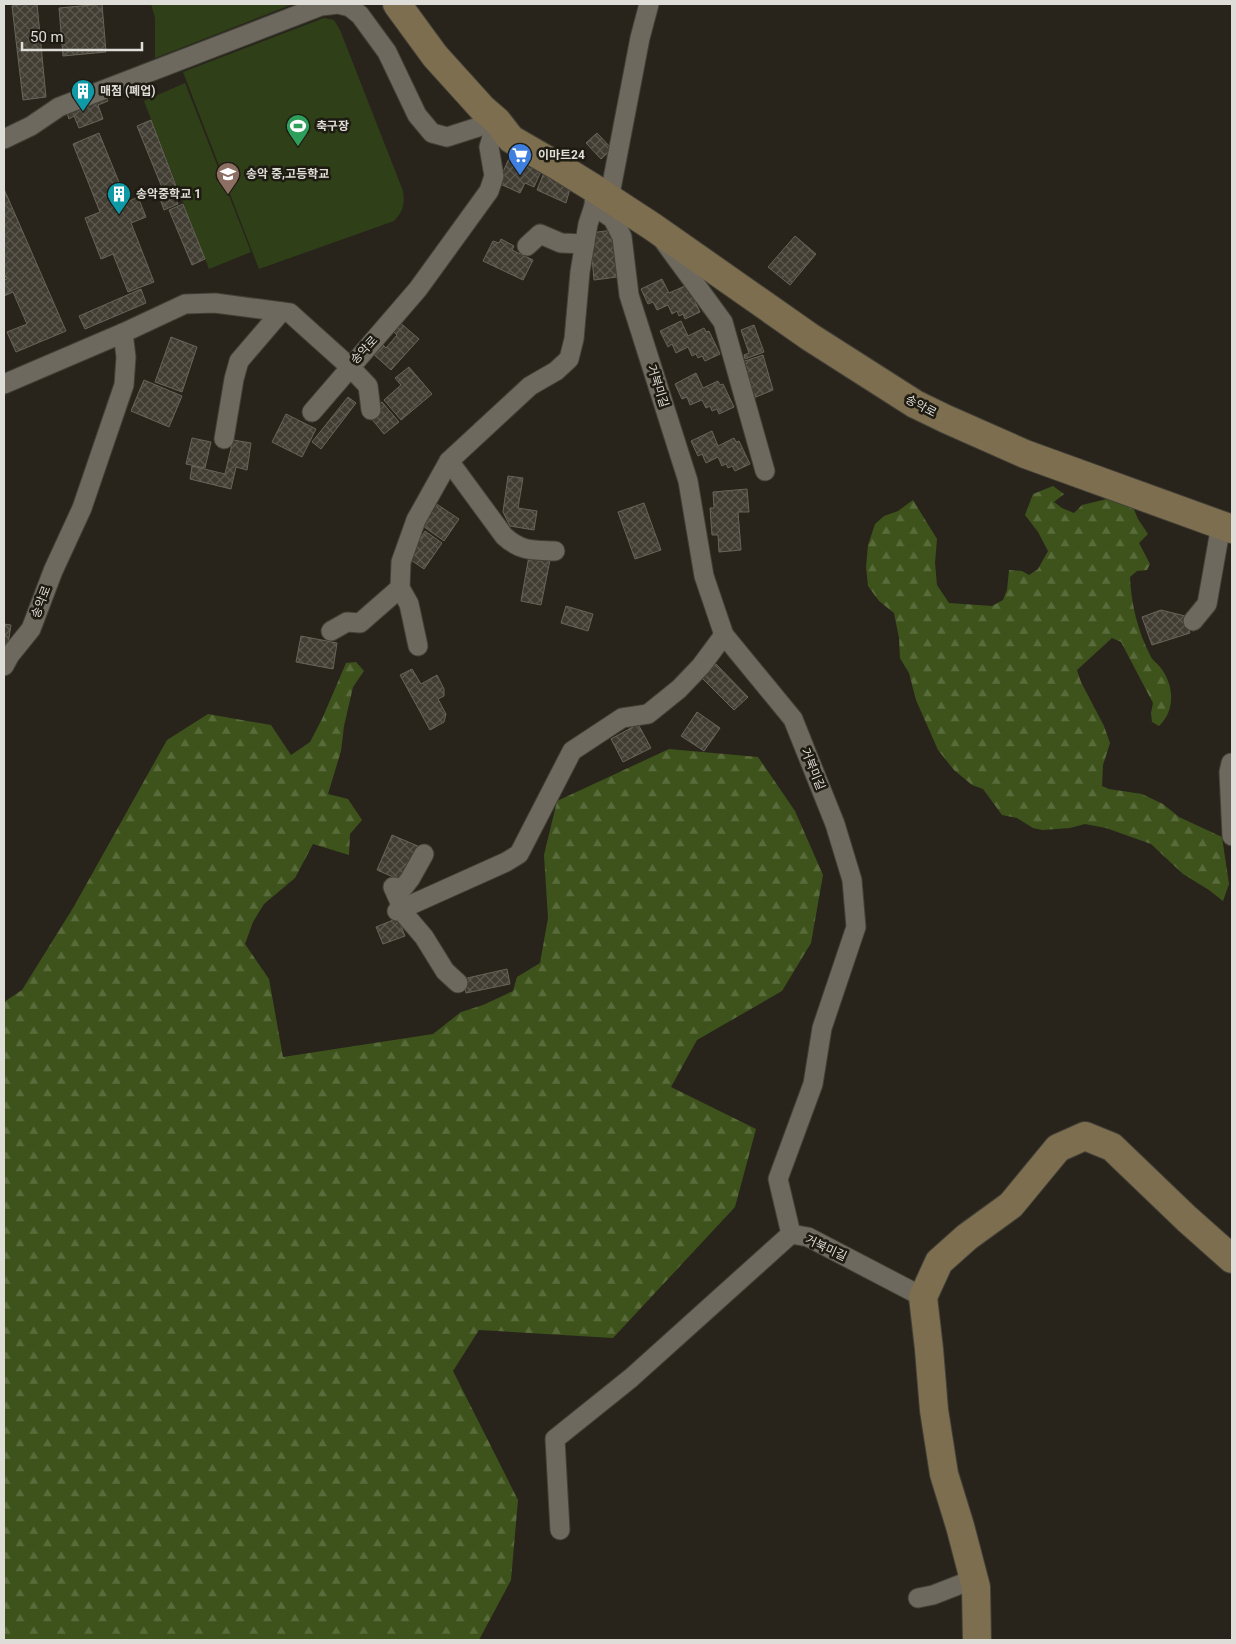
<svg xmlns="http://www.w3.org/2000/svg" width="1236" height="1644" viewBox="0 0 1236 1644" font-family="Roboto,'Noto Sans KR',sans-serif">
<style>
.green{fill:#2f4018}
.forest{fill:url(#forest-firs)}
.building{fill:url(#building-cross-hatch);stroke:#686459}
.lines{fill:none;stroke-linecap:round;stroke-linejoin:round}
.street-casing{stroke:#424037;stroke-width:21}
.secondary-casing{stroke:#424037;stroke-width:30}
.street{stroke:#6d695e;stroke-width:19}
.secondary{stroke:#7e6e50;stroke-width:28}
.labels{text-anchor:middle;stroke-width:5;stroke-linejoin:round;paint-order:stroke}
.poi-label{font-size:12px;font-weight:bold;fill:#dfddd7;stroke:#1e1b12;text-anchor:start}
.street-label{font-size:12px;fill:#dfddd7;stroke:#1e1b12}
</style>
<defs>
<pattern id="forest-firs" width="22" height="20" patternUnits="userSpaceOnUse" patternTransform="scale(1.25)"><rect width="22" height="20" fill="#3d531b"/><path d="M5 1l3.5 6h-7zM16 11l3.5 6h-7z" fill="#596b3b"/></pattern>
<pattern id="building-cross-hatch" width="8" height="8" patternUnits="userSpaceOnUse" patternTransform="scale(1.25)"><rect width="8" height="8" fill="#413d33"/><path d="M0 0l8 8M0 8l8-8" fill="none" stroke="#5c5950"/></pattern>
</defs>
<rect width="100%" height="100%" fill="#28241b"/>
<g class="green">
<polygon points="151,4 293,4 155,58 155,18"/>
<path d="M 324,18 L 334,20 L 340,30 L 403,191 C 405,204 403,211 394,221 L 259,269 L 183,72 Z"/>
<polygon points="185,83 251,252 209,269 144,101"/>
</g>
<g class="forest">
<path d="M 1053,486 L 1064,494 L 1054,502 L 1062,508 L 1074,513 L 1082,505 L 1107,499 L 1133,507 L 1138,519 L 1148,534 L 1139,543 L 1150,564 L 1147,570 L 1137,571 L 1130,577 C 1131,603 1138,632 1150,655 C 1152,660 1157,663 1160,667 C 1174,684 1176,710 1159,726 L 1152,722 L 1151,713 L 1153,703 L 1121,642 L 1112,638 L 1077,670 L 1081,682 L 1104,726 L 1110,743 L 1103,765 L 1102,786 L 1109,789 L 1142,794 L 1163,804 L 1179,817 L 1222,837 L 1229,884 L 1223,901 L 1209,890 L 1183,874 L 1151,844 L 1106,828 L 1085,824 L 1070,828 L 1042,830 L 1033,828 L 1017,818 L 1002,815 L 983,789 L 972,785 L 954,770 L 938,750 L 916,700 L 909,673 L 900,658 L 899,638 L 894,613 L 879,601 L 868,586 L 866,567 L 868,545 L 875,524 L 884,516 L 898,511 L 913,500 L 937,539 L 935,563 L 937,585 L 949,603 L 992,606 L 1003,600 L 1007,590 L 1009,570 L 1022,571 L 1029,575 L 1038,569 L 1048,551 L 1038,532 L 1025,515 L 1033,494 Z"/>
<polygon points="356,662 364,671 353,687 344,726 341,751 328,794 348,799 362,820 350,834 349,855 313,844 295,878 264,904 253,922 245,944 269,979 283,1057 433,1034 461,1012 483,1005 513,991 517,977 540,963 548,918 544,855 557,801 669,749 758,757 795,811 823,875 811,943 782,991 697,1040 671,1087 756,1129 735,1207 613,1338 479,1330 453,1371 518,1500 511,1580 479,1640 4,1640 4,1002 22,990 73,908 167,740 208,714 271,725 291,755 310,742 322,719 346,663"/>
</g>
<g class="building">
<polygon points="25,4 37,4 46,97 23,100 12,6"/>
<polygon points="102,4 106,52 63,56 59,8"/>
<polygon points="104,92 108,101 98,105 103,119 79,128 74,116 69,119 65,107"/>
<polygon points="151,120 176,186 163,190 137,126"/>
<polygon points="99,133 127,202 138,197 146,217 131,223 154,282 128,292 113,254 101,259 85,218 100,212 73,144"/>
<polygon points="597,133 612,149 601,159 586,143"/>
<polygon points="511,154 542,169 534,187 525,183 520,193 498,183"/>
<polygon points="545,170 571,185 566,203 537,190"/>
<polygon points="4,189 66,331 16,352 7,332 27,324 13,292 4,296 4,280 7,279 4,274"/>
<polygon points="173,190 178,204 164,210 159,196"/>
<polygon points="183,204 205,259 192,265 169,210"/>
<polygon points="613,230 617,277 594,280 590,233"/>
<polygon points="795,236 816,254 790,285 768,267"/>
<polygon points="501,239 514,246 512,250 533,260 523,280 483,261 493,241 499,243"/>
<polygon points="662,279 669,293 685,286 687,290 689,289 700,312 685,319 683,314 679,316 677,311 672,314 668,305 657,310 653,302 648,304 641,289"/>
<polygon points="141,289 146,303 85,329 79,316"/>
<polygon points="398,321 419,339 391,370 371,352 380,342 386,348 397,335 391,329"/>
<polygon points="681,321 688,336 704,328 706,332 709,331 720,354 705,361 702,356 698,358 696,354 692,356 688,347 676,353 672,344 668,347 660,331"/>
<polygon points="754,325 764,352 745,359 744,355 749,353 741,330"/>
<polygon points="171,337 197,347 182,392 155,382"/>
<polygon points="763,355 773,390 751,399 742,362"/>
<polygon points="409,367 432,394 401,420 384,400 401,385 395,378"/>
<polygon points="696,373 703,388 718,381 720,385 723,384 734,407 719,414 717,409 712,411 710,406 706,408 702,400 690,405 687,397 682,399 675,384"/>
<polygon points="144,380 182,396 169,427 131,411"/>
<polygon points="348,397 356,403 321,449 312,442"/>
<polygon points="382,402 399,422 384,434 371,418 375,408"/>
<polygon points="286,414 316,429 302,457 272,442"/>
<polygon points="712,431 718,446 734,438 736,442 739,441 750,464 735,471 732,466 728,468 726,464 722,466 718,457 706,463 702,454 698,456 691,441"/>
<polygon points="192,438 211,442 205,468 186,464"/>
<polygon points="233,440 251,443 247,470 236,467 231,489 190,479 192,466 225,474"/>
<polygon points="508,476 523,478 518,508 537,511 534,530 510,526 503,512"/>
<polygon points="747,489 749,512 738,512 741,550 719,552 718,535 712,535 710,508 714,508 713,492"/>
<polygon points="435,503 459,519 444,541 420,524"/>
<polygon points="644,503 661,550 635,559 618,512"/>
<polygon points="425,531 442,543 424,569 408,558"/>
<polygon points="529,556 550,560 541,605 521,601"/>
<polygon points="566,606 593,614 588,631 561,623"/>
<polygon points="1161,610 1185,616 1190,633 1152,645 1142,617"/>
<polygon points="4,624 11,625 7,650 4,650"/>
<polygon points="301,636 337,643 333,669 296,662"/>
<polygon points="715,663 748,697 734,710 701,677"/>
<polygon points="412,669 421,684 437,675 444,689 444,696 438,699 446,714 444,722 430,730 400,675"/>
<polygon points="697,712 720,728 704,751 681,736"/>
<polygon points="638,724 651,748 623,762 611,739"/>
<polygon points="392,835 420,847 405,882 377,870"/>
<polygon points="398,918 405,936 383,944 376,927"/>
<polygon points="507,969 510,984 466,993 463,979"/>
</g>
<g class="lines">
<g class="street-casing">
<g id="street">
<polyline points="4,139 31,126 59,107 321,6 338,4 350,7 360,15 387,52 417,115 432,133 447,137 497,121"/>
<polyline points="595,189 594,206 613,219 622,237 629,295 688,481 704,576 724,635 793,719 835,824 852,880 856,927 822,1028 813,1084 778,1179 791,1234 808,1237 923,1297"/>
<polyline points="611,189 640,38 649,4"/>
<polyline points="663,240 723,322 765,471"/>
<polyline points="527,246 540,234 561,243 585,244"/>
<polyline points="4,384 123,333 185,304 215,303 290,313 350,367 368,386 371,410"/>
<polyline points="312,412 418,289 489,191 494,176 489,147 497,121"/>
<polyline points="224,439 234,379 239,361 281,312"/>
<path d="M 449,461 L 504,536 C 521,552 534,550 555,551"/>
<polyline points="400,588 409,604 418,646"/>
<polyline points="1193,621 1207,604 1221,525"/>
<polyline points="331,631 347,622 360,623 400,588 401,562 416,520 449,461 530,386 556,371 569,359 574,339 580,272 588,224 594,206"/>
<polyline points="4,666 10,655 31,629 53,571 82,508 124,385 126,357 123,333"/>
<polyline points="1232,763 1231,763 1229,772 1232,836"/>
<polyline points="424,854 410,879 403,888 393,887 406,916 424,937 445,971 458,983"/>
<polyline points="397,911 506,862 519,854 572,751 622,718 648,714 679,689 701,666 724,635"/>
<polyline points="560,1530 555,1439 631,1378 791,1234"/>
<polyline points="918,1598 933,1595 974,1579"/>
</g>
</g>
<g class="secondary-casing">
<g id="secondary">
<polyline points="397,4 435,56 482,108 497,121 511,139 561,168 595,189 653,227 810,337 915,404 946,419 1025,454 1232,529"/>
<polyline points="977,1640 976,1587 960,1526 944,1474 934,1410 929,1349 923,1297 939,1262 967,1237 1011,1205 1058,1148 1085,1136 1112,1147 1187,1219 1232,1259"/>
</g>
</g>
<use href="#street" class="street"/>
<use href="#secondary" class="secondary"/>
</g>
<defs>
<g id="building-pin" transform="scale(1.25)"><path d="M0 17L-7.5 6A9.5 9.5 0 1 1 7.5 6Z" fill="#0f9aa8" stroke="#1e1b12"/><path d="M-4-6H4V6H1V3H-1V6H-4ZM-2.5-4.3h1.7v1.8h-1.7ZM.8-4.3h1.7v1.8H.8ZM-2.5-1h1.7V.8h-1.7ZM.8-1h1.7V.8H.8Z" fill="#fff"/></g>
<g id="stadium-pin" transform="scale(1.25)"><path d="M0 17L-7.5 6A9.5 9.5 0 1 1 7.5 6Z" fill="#2e9e5b" stroke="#1e1b12"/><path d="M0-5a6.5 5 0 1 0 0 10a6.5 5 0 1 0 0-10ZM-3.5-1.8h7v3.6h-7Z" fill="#fff"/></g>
<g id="supermarket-pin" transform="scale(1.25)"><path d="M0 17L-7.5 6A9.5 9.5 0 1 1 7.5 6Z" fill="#3f7fe0" stroke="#1e1b12"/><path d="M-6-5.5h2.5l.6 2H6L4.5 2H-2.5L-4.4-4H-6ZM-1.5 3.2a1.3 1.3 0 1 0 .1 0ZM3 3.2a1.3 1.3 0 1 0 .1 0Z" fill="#fff"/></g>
<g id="school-pin" transform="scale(1.25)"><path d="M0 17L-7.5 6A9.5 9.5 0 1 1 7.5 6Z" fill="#8d6e63" stroke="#1e1b12"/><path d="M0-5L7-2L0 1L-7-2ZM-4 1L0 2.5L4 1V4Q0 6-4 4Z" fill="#fff"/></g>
</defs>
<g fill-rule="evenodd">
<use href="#building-pin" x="83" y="91"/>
<use href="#stadium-pin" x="298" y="126"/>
<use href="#supermarket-pin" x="520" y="155"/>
<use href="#school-pin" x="228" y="174"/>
<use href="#building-pin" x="119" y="194"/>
</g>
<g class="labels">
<g class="poi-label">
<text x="100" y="95">매점 (폐업)</text>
<text x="316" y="130">축구장</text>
<text x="538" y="159">이마트24</text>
<text x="246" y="178">송악 중,고등학교</text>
<text x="136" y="198">송악중학교 1</text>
</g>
<g class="street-label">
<text transform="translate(364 350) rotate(-47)" y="4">송악로</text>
<text transform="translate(658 386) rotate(72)" y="4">거북미길</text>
<text transform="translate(921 406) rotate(28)" y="4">송악로</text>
<text transform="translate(41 602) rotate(-69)" y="4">송악로</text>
<text transform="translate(813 769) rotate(68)" y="4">거북미길</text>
<text transform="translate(826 1248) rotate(25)" y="4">거북미길</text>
</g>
</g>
<rect width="1236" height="1644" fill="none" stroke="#dfddd7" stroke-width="10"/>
<path d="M22 42v8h120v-8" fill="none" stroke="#dfddd7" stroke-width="2.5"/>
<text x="30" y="42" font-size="15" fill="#dfddd7" stroke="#1e1b12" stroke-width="4" paint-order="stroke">50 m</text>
</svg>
